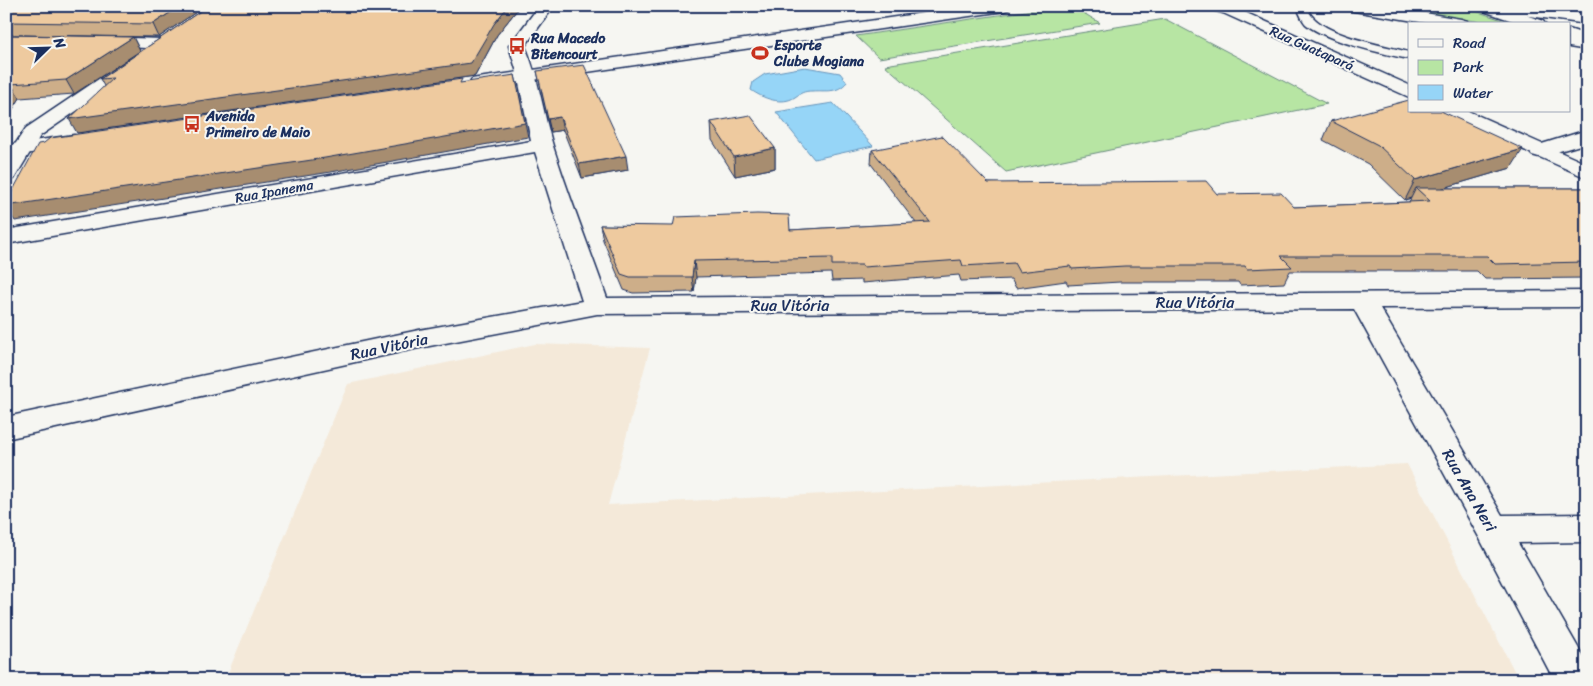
<svg xmlns="http://www.w3.org/2000/svg" width="1593" height="686" viewBox="0 0 1593 686" font-family="Sriracha,sans-serif">
<style>
.built{fill:#f4e9d9}
.green{fill:#b7e5a3;stroke:#698a80}
.water{fill:#96d5f7;stroke:#6593ba}
.lines{fill:none;stroke-linecap:round;stroke-linejoin:round}
.lane-casing{stroke:#1b2f5e;stroke-width:3}
.street-casing{stroke:#1b2f5e;stroke-width:3}
.secondary-casing{stroke:#1b2f5e;stroke-width:3}
.primary-casing{stroke:#1b2f5e;stroke-width:3}
.lane{fill:#f6f6f2;fill-rule:evenodd}
.street{fill:#f6f6f2;fill-rule:evenodd}
.secondary{fill:#f6f6f2;fill-rule:evenodd}
.primary{fill:#f6f6f2;fill-rule:evenodd}
.wall{fill:#cdae89;stroke:#1b2f5e}
.shaded-wall{fill:#a78d6f;stroke:#1b2f5e}
.building{fill:#eeca9f;stroke:#1b2f5e}
.labels{text-anchor:middle;stroke-width:4;stroke-linejoin:round;paint-order:stroke}
.far-poi-label{font-size:14px;font-weight:bold;fill:#1b2f5e;stroke:#f6f6f2;text-anchor:start}
.far-street-label{font-size:14px;fill:#1b2f5e;stroke:#f6f6f2}
.street-label{font-size:16px;fill:#1b2f5e;stroke:#f6f6f2}
</style>
<rect width="100%" height="100%" fill="#f6f6f2"/>
<filter id="ink" filterUnits="userSpaceOnUse"><feTurbulence type="fractalNoise" baseFrequency=".02" numOctaves="2"/><feDisplacementMap in="SourceGraphic" scale="10" xChannelSelector="R" yChannelSelector="G"/><feConvolveMatrix kernelMatrix="1 2 1 2 8 2 1 2 1" color-interpolation-filters="sRGB"/></filter>
<g filter="url(#ink)">
<polygon class="built" points="535,344 650,348 608,505 1407,464 1519,680 225,680 348,384"/>
<g class="green">
<polygon points="1060,6 1072,6 1100,23 879,58 856,36"/>
<polygon points="1381,6 1461,6 1514,24 1494,24"/>
<polygon points="1165,19 1327,104 1006,172 885,65"/>
</g>
<g class="water">
<path d="M 805,67 L 840,73 L 847,82 C 837,94 826,90 812,91 C 804,91 801,93 795,97 C 782,106 762,98 751,90 L 753,82 L 765,74 Z"/>
<polygon points="833,103 873,146 814,159 776,112"/>
</g>
<g class="lines">
<g class="lane-casing">
<path id="lane" d="M 1303,6 L 1313,6 L 1309,12 C 1323,36 1383,45 1409,52 L 1409,59 C 1383,54 1327,41 1307,25 C 1303,22 1301,16 1299,12 Z"/>
</g>
<g class="street-casing">
<g id="street">
<path d="M 539,6 L 554,6 L 525,46 C 539,78 543,113 553,146 C 569,197 589,247 607,298 L 1587,291 L 1587,307 L 1380,308 L 1502,515 L 1587,514 L 1587,542 L 1518,543 L 1587,663 L 1587,680 L 1554,680 L 1480,539 L 1354,309 L 597,314 L 419,348 L 6,439 L 6,417 L 419,330 L 582,301 L 535,152 L 6,244 L 6,230 L 531,141 L 516,69 L 509,46 Z"/>
<polygon points="98,37 163,39 169,40 171,44 169,48 163,49 92,45 90,42 92,39"/>
<polygon points="133,59 139,60 142,64 139,68 40,136 14,179 6,180 6,158 26,128 127,60"/>
<polygon points="1587,130 1587,143 1539,157 1532,155 1529,151 1532,147"/>
</g>
</g>
<g class="secondary-casing">
<g id="secondary">
<polygon points="971,6 1011,6 1009,9 1004,11 478,88 472,87 469,83 472,79 478,78"/>
<polygon points="1347,6 1383,6 1461,19 1467,21 1469,24 1432,24 1354,11 1349,9"/>
<polygon points="1486,6 1528,6 1587,14 1587,24 1493,11 1488,9"/>
<polygon points="1569,37 1587,40 1587,50 1569,47"/>
<polygon points="74,135 81,137 84,141 81,145 6,157 6,145"/>
</g>
</g>
<g class="primary-casing">
<g id="primary">
<polygon points="1206,6 1233,7 1409,85 1409,97 1223,13 1208,9"/>
<polygon points="1476,6 1499,6 1543,21 1545,24 1521,24 1478,9"/>
<polygon points="1569,29 1587,35 1587,45 1569,39"/>
<polygon points="1443,111 1468,111 1587,164 1587,178 1445,115"/>
</g>
</g>
<use href="#lane" class="lane"/>
<use href="#street" class="street"/>
<use href="#secondary" class="secondary"/>
<use href="#primary" class="primary"/>
</g>
<g class="wall">
<polygon points="6,6 205,6 159,37 12,35 133,37 140,51 74,94 20,98 6,120"/>
<polygon points="208,6 520,6 497,35 475,76 77,133 104,86 100,79"/>
<polygon points="537,71 628,170 582,178 563,130 551,132"/>
<polygon points="1331,121 1511,168 1443,188 1587,188 1587,278 1485,279 1477,271 1290,271 1284,283 1240,285 1238,282 1120,282 1068,285 1066,281 1016,288 1011,279 961,281 959,275 862,283 862,280 832,281 831,273 696,277 694,292 633,293 624,290 603,240 600,225 790,230 916,223 871,164 872,150 988,183 1217,194 1294,207 1409,202 1411,198 1405,200 1368,164 1323,140"/>
<polygon points="711,122 775,148 775,168 735,176 712,140"/>
</g>
<g class="shaded-wall">
<polygon points="180,6 205,6 159,37 153,24"/>
<polygon points="508,6 520,6 497,35 475,76 77,133 69,119 494,24"/>
<polygon points="133,37 140,51 74,94 66,80"/>
<polygon points="515,75 528,137 331,172 15,221 6,208 6,206"/>
<polygon points="11,84 20,98 6,120 6,91"/>
<polygon points="560,117 563,130 551,132 548,119"/>
<polygon points="775,148 775,168 735,176 734,157"/>
<polygon points="1523,149 1511,168 1423,194 1416,188 1411,198 1405,200 1415,180"/>
<polygon points="626,156 628,170 582,178 579,164"/>
<polygon points="694,261 696,277 694,292 692,277"/>
</g>
<g class="building">
<polygon points="6,6 180,6 153,24 6,22"/>
<polygon points="208,6 508,6 494,24 471,63 69,119 113,78 100,79"/>
<polygon points="6,35 133,37 66,80 11,84 6,91"/>
<polygon points="584,65 626,156 579,164 560,117 548,119 537,71"/>
<polygon points="515,75 525,123 325,158 6,206 6,203 38,144 44,143 50,138 462,79 460,83"/>
<polygon points="1409,100 1409,111 1441,111 1523,149 1415,180 1378,145 1331,121"/>
<polygon points="750,115 775,148 734,157 711,122"/>
<polygon points="942,136 988,183 1206,181 1217,194 1281,193 1294,207 1430,201 1416,188 1587,188 1587,262 1495,264 1487,256 1281,256 1292,267 1247,269 1245,266 1125,266 1072,269 1070,266 1019,272 1014,263 963,266 961,260 863,267 862,265 832,265 832,258 694,261 692,277 630,277 621,274 600,225 673,226 675,217 757,214 789,215 790,230 930,222 872,150"/>
</g>
</g>
<defs>
<g id="bus-bare" transform="scale(1.35)"><path d="M-5-6H5V4H4V6H2V4H-2V6H-4V4H-5ZM-3.5-4V0h7V-4ZM-3.5 1.2v1.5H-2V1.2ZM2 1.2v1.5H3.5V1.2Z" fill="#c8321e" stroke="#f6f6f2" stroke-width="2.5" paint-order="stroke"/></g>
<g id="stadium-bare" transform="scale(1.35)"><path d="M0-5a6.5 5 0 1 0 0 10a6.5 5 0 1 0 0-10ZM-3.5-1.8h7v3.6h-7Z" fill="#c8321e" stroke="#f6f6f2" stroke-width="2.5" paint-order="stroke"/></g>
</defs>
<g fill-rule="evenodd">
<use href="#bus-bare" x="517" y="46"/>
<use href="#stadium-bare" x="760" y="53"/>
<use href="#bus-bare" x="192" y="124"/>
</g>
<g class="labels">
<g class="far-poi-label">
<text x="531" y="43">Rua Macedo<tspan x="531" dy="16">Bitencourt</tspan></text>
<text x="774" y="50">Esporte<tspan x="774" dy="16">Clube Mogiana</tspan></text>
<text x="206" y="121">Avenida<tspan x="206" dy="16">Primeiro de Maio</tspan></text>
</g>
<g class="far-street-label">
<text transform="translate(1312 48) rotate(24)" y="5">Rua Guatapará</text>
<text transform="translate(274 191) rotate(-10)" y="5">Rua Ipanema</text>
</g>
<g class="street-label">
<text x="1195" y="308">Rua Vitória</text>
<text x="790" y="311">Rua Vitória</text>
<text transform="translate(389 346) rotate(-12)" y="6">Rua Vitória</text>
<text transform="translate(1470 490) rotate(60)" y="6">Rua Ana Neri</text>
</g>
</g>
<rect width="1593" height="686" fill="none" stroke="#f6f6f2" stroke-width="25"/>
<rect x="12" y="12" width="1568" height="661" fill="none" stroke="#1b2f5e" stroke-width="2" filter="url(#ink)"/>
<rect x="1408" y="22" width="162" height="90" fill="#f6f6f2" stroke="#9ea6b7"/>
<rect x="1418" y="39" width="25" height="8" fill="#f6f6f2" stroke="#9ea6b7"/>
<text x="1453" y="48" font-size="15" fill="#1b2f5e">Road</text>
<rect x="1418" y="60" width="25" height="15" fill="#b7e5a3" stroke="#9ea6b7"/>
<text x="1453" y="72" font-size="15" fill="#1b2f5e">Park</text>
<rect x="1418" y="85" width="25" height="15" fill="#96d5f7" stroke="#9ea6b7"/>
<text x="1453" y="98" font-size="15" fill="#1b2f5e">Water</text>
<g transform="translate(48 48) rotate(67)" stroke="#f6f6f2" stroke-width="4" paint-order="stroke">
<path d="M0-4L9 19L0 12L-9 19Z" fill="#1b2f5e"/>
<text y="-8" font-size="14" font-weight="bold" text-anchor="middle" fill="#1b2f5e">N</text>
</g>
</svg>
